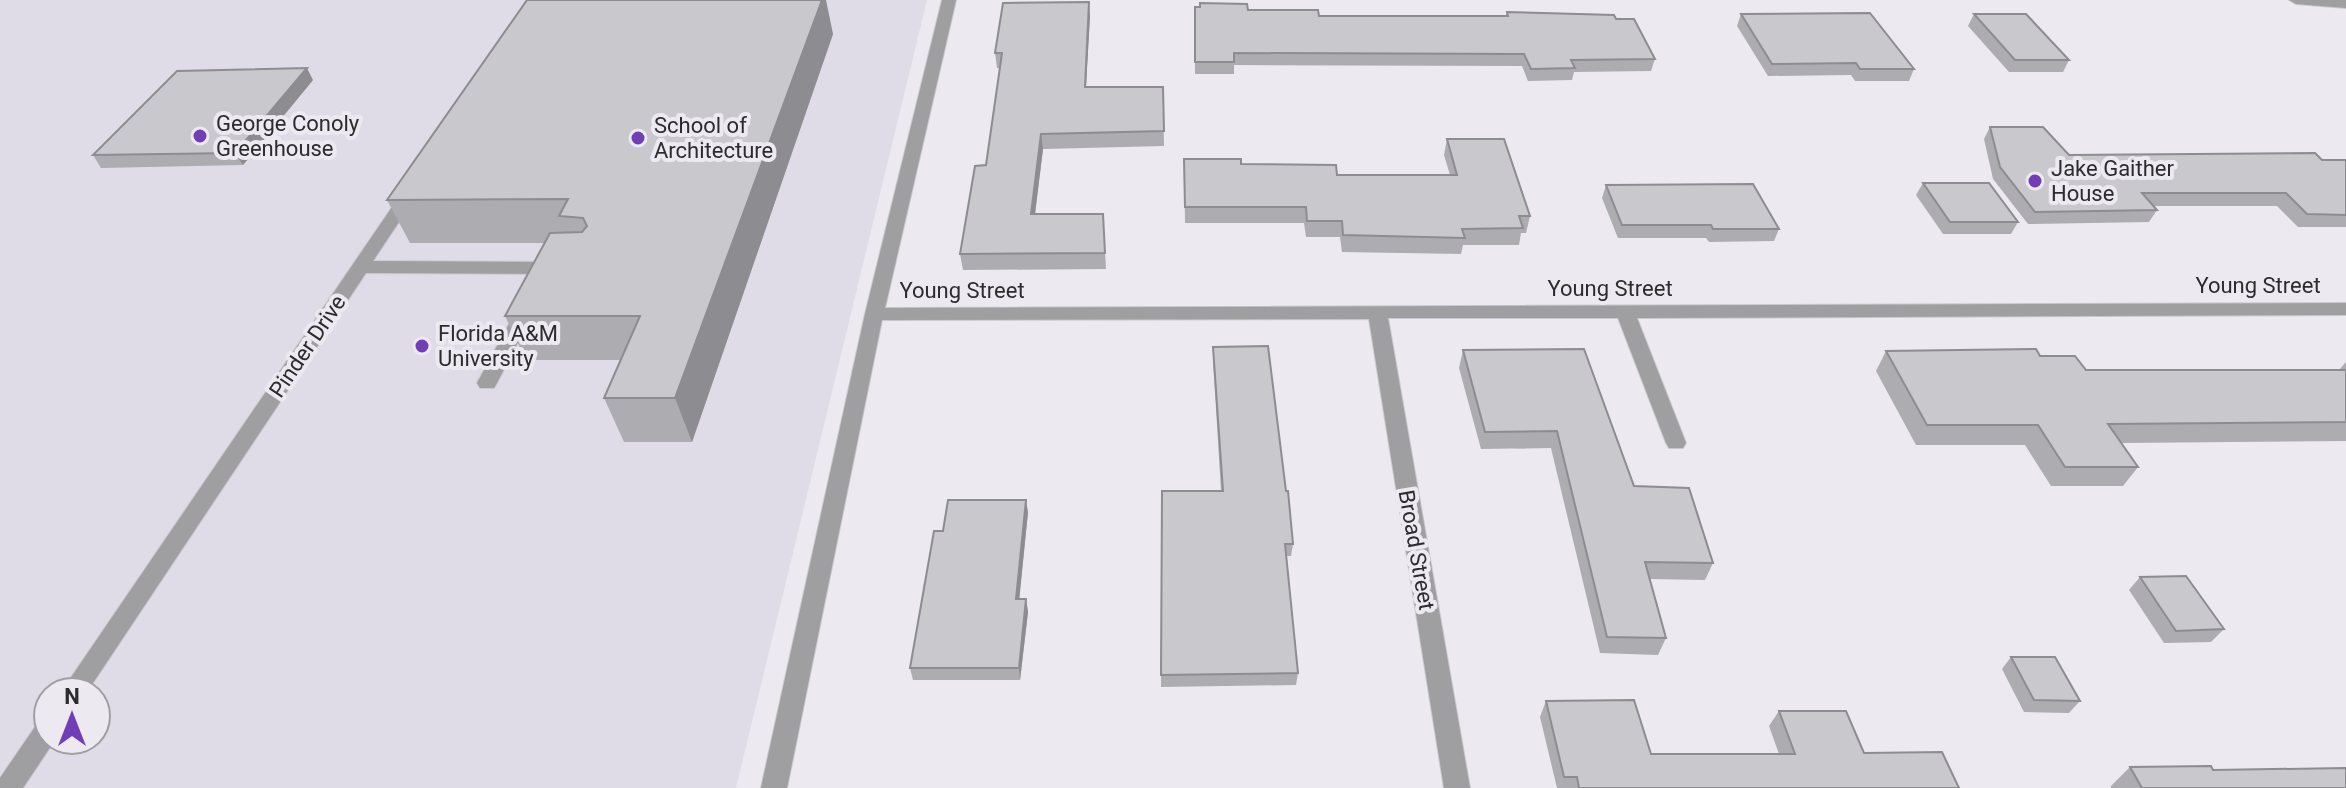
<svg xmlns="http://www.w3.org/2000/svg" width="2346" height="788" viewBox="0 0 2346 788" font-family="Roboto,sans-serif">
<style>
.built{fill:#dfdce7;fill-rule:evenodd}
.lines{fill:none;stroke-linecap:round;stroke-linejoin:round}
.minor-casing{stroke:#c9c8cd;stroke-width:2}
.minor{fill:#9f9fa1;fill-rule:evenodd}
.wall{fill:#adacb0}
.shaded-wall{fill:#8d8c90}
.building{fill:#c9c8cd;stroke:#8d8c90;stroke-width:2}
.poi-dot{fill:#723eb6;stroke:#eceaf0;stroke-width:3}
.labels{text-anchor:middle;stroke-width:8;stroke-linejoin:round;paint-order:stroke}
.poi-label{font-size:22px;fill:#2c2c2e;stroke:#eceaf0;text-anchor:start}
.street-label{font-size:22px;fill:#2c2c2e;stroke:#eceaf0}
</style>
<rect width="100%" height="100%" fill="#eceaf0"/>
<path class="built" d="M 0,0 L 927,0 L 736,788 L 0,788 ZM 48,692 L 96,692 L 96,740 L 48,740 Z"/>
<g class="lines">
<g class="minor-casing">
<g id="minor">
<polygon points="942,0 956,0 885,308 2346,303 2346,315 1637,318 1686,443 1683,448 1669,448 1666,443 1618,318 1388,318 1470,788 1444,788 1369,319 882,320 787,788 761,788 865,314"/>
<polygon points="2289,0 2346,0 2346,8 2296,4"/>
<polygon points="409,190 417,195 373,261 557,262 566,268 557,274 366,273 87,692 61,692 403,191"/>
<polygon points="526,303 535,309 497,383 494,388 480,388 477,383 517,309"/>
<polygon points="48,718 48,740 55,740 23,788 0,788 0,778 39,721"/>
</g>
</g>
<use href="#minor" class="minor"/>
</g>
<g class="wall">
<polygon points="1195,7 1319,16 1506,16 1507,12 1616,19 1655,59 1651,71 1574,72 1572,80 1528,81 1522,66 1234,65 1234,74 1195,74"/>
<polygon points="1741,14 1914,69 1909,81 1855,81 1851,75 1768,76 1737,26"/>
<polygon points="1974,14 2069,60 2063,72 2009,72 1968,26"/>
<polygon points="1090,16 1086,87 1163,87 1164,146 1043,149 1035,214 1103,214 1106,269 963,270 960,254 986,165 1000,68 997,68 995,53"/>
<polygon points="833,34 692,442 624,442 604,398 621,360 526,360 505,316 545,243 410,243 387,200"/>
<polygon points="313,80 243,165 101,168 93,155"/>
<polygon points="1990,127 2069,155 2346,160 2346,227 2298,227 2277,206 2153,206 2157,210 2149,222 2028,224 1993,179 1984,139"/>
<polygon points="1447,139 1530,216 1526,233 1521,233 1519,245 1463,245 1461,254 1342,252 1340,237 1306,237 1304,223 1185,223 1184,159 1241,164 1337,175 1450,175 1444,155"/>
<polygon points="1923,183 2018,222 2011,234 1943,234 1916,195"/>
<polygon points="1606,185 1779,229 1774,241 1709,242 1706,238 1618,238 1602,198"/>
<polygon points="1213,347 1293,544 1291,556 1286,556 1298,673 1296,685 1161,687 1162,491 1221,491 1213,360"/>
<polygon points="1463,350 1634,486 1713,563 1705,580 1650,579 1666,638 1658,655 1600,653 1551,448 1481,449 1459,368"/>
<polygon points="1886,351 2040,356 2086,370 2339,370 2346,362 2346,441 2121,443 2138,467 2123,486 2051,486 2025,445 1916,445 1876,371"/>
<polygon points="1028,512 1019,599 1026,599 1028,612 1020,680 913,680 910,668 943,531"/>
<polygon points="2140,577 2224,629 2211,642 2164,643 2129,590"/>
<polygon points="2011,657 2080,701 2069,713 2024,712 2002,669"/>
<polygon points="1546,701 1651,754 1779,754 1769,726 1779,711 1864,753 1959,788 1557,788 1540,717"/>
<polygon points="2130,767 2213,770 2346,788 2111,788 2111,786"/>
</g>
<g class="shaded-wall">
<polygon points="822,0 826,0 833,34 692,442 675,398"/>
<polygon points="1089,2 1090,16 1085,102 1085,87"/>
<polygon points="307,68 313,80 243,165 235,153"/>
<polygon points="1041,134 1043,149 1033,230 1031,214"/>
<polygon points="1026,500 1028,512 1018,612 1016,599"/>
<polygon points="1026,599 1028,612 1020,680 1019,668"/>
</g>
<g class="building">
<polygon points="527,0 822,0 675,398 604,398 640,316 505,316 550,233 582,232 587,226 583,218 559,216 568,199 387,200"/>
<polygon points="1089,2 1085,87 1163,87 1164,131 1041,134 1031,214 1103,214 1105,253 960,254 975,166 986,165 1002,53 995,53 1003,3"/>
<polygon points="1200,3 1247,4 1248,10 1318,10 1319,16 1508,16 1507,12 1614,15 1616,19 1634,19 1655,59 1571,60 1575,68 1531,69 1524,54 1234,53 1234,62 1195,62 1195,7 1200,7"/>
<polygon points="1870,13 1914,69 1860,69 1856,63 1772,64 1741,14"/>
<polygon points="1974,14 2026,14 2069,60 2015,60"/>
<polygon points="307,68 235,153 93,155 177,71"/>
<polygon points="1990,127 2043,127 2069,155 2315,153 2322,160 2346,160 2346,215 2307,214 2286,193 2142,193 2157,210 2035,212 2000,167"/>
<polygon points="1447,139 1504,139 1530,216 1519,216 1523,228 1462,229 1465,238 1343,235 1342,221 1307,221 1306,207 1185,207 1184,159 1241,159 1241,164 1336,165 1337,175 1457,175"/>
<polygon points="1923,183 1989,183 2018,222 1950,222"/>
<polygon points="1753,184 1779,229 1713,229 1711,225 1622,225 1606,185"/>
<polygon points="1268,346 1286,491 1288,491 1293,544 1285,544 1298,673 1161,675 1162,491 1223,491 1213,347"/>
<polygon points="1584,349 1634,486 1689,488 1713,563 1645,562 1666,638 1607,637 1557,431 1485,432 1463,350"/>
<polygon points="2036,349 2040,356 2075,356 2086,370 2346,370 2346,422 2108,424 2138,467 2065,467 2038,425 1927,425 1886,351"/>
<polygon points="948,500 1026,500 1016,599 1026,599 1019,668 910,668 934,531 943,531"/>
<polygon points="2186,576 2224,629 2176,631 2140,577"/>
<polygon points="2011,657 2055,657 2080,701 2034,700"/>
<polygon points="1634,700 1651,754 1795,754 1779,711 1846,711 1864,753 1942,752 1959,788 1579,788 1577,777 1564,777 1546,701"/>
<polygon points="2211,766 2213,770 2346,768 2346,788 2142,788 2130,767"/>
</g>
<g class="poi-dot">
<circle cx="200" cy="136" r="8"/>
<circle cx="638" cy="138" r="8"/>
<circle cx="2035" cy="181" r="8"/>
<circle cx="422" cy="346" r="8"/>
</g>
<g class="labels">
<g class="poi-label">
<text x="216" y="131">George Conoly<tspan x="216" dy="25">Greenhouse</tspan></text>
<text x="654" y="133">School of<tspan x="654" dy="25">Architecture</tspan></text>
<text x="2051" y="176">Jake Gaither<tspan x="2051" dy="25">House</tspan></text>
<text x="438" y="341">Florida A&amp;M<tspan x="438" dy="25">University</tspan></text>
</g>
<g class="street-label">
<text x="2258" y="293">Young Street</text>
<text x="1610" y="296">Young Street</text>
<text x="962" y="298">Young Street</text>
<text transform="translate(307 346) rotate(-56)" y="8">Pinder Drive</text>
<text transform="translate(1417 550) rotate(80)" y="8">Broad Street</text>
</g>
</g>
<g transform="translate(72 716)"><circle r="38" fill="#eceaf0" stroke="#9f9ea2" stroke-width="2"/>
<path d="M0-6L14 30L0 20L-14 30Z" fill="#723eb6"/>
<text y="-12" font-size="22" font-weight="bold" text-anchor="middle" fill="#2c2c2e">N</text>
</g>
</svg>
